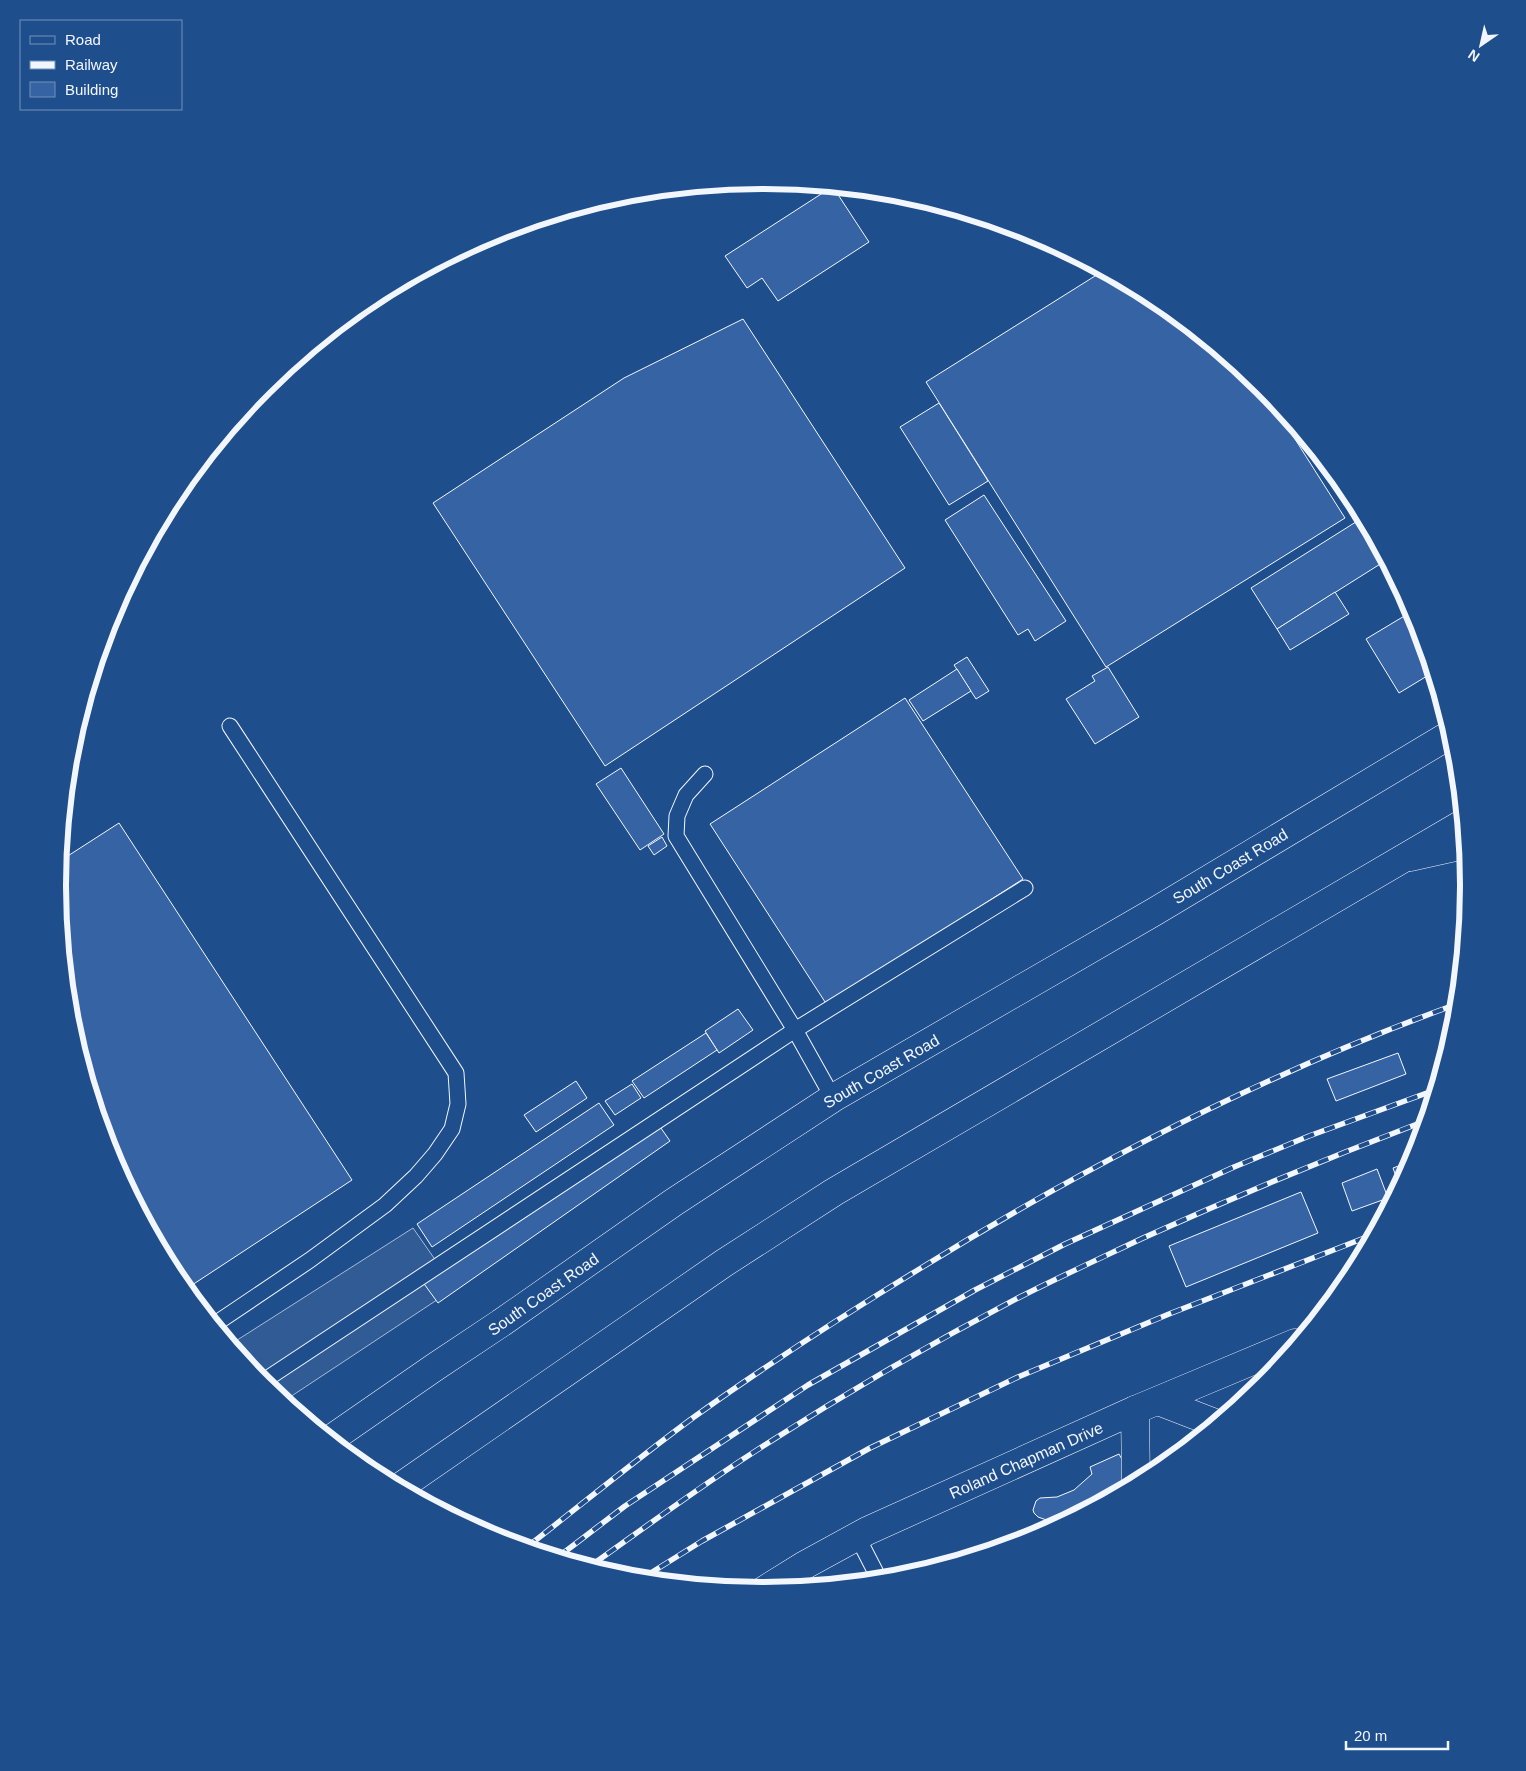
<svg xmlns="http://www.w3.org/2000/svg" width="1526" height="1771" viewBox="0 0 1526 1771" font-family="Helvetica,sans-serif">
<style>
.parking{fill:#305b95;stroke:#a8bbd7}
.building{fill:#3563a3;stroke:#f2f6ff}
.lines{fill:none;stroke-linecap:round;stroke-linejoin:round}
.service-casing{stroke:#f2f6ff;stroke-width:17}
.minor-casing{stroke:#f2f6ff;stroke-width:29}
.tertiary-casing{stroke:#f2f6ff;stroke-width:29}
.trunk-casing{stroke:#f2f6ff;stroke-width:29}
.service{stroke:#1f4e8c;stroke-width:15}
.minor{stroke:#1f4e8c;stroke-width:28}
.tertiary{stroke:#1f4e8c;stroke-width:28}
.trunk{stroke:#1f4e8c;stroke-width:28}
.rail-casing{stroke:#f2f6ff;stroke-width:5.5}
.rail{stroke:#1f4e8c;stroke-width:4;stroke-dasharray:11;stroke-linecap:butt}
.labels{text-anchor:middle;stroke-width:4;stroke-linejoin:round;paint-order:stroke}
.street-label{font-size:16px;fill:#f2f6ff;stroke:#1f4e8c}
.rim{fill:none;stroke:#f2f6ff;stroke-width:6}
</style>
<rect width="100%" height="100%" fill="#1f4e8c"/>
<polygon class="parking" points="413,1228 455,1288 284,1401 264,1384 231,1344"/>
<g class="building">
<polygon points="832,187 833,187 869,242 778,301 762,278 747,288 725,256"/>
<polygon points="1103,271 1155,299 1262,387 1345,518 1106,667 926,382"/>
<polygon points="743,319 905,568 605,766 433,503 624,378"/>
<polygon points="939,403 988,481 949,505 900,427"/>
<polygon points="984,495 1066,621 1035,641 1028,629 1018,635 945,520"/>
<polygon points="1359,520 1385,561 1277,629 1251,588"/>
<polygon points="1335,592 1349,614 1290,650 1277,629"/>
<polygon points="1406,615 1423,641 1432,673 1399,693 1366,639"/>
<polygon points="967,657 989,691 976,699 954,665"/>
<polygon points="1108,667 1139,717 1095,744 1066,699 1095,681 1092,676"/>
<polygon points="957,669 971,691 923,721 909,700"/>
<polygon points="905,698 1023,879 827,1005 710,824"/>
<polygon points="621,768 664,834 640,850 596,784"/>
<polygon points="119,823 352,1180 186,1289 176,1277 111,1155 71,1023 58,885 60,861"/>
<polygon points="662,837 667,846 654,855 648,846"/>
<polygon points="738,1009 753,1030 719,1053 705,1031"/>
<polygon points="706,1033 717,1050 644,1098 632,1081"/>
<polygon points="1398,1053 1406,1074 1336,1101 1327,1079"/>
<polygon points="576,1081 587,1098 536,1132 524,1115"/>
<polygon points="632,1084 641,1098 615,1115 605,1101"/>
<polygon points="599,1103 614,1125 432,1247 417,1224"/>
<polygon points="656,1121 670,1141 438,1303 422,1281"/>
<polygon points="1412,1161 1399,1185 1393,1168"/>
<polygon points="1377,1169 1388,1198 1352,1211 1342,1183"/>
<polygon points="1301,1192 1318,1233 1186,1287 1169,1246"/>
<polygon points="1119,1454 1124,1463 1125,1488 1058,1524 1038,1517 1034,1513 1033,1510 1036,1501 1040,1498 1057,1497 1074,1490 1092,1474 1090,1467"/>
</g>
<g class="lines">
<g class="service-casing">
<g id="service">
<polyline points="705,774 686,795 677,816 676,836 795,1030 833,1098"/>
<polyline points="215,1324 310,1260 385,1205 416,1176 435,1154 452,1129 458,1104 456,1073 230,726"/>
<polyline points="262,1382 795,1030 1025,888"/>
<polyline points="857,1536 875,1571 877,1580"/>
</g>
</g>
<g class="minor-casing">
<g id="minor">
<polyline points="1158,1401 1215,1423"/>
<polyline points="1135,1410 1136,1482"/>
</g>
</g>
<g class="tertiary-casing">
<g id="tertiary">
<polyline points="1410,857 1464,845"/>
<polyline points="763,1591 803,1566 867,1531 1135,1410 1295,1343"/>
</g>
</g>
<g class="trunk-casing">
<g id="trunk">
<polyline points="331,1439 435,1367 501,1323 674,1202 833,1098 1154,912 1451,734"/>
<polyline points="400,1487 724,1263 834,1192 1462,824"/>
</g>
</g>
<use href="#service" class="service"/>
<use href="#minor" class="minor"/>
<use href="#tertiary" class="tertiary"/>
<use href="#trunk" class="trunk"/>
<g class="rail-casing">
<g id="rail">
<path d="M 527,1547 C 582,1504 637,1459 694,1417 C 768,1364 844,1315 921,1268 C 1091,1163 1269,1072 1457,1004"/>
<polyline points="558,1557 625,1506 808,1385 975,1290 1065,1244 1234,1167 1309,1136 1435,1090"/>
<path d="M 589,1567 C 644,1528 698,1488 754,1452 C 839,1397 928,1345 1018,1298 C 1059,1277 1101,1258 1143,1238 C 1236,1196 1330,1157 1425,1121"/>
<polyline points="641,1579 702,1541 870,1448 1018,1377 1169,1314 1372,1235"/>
</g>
</g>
<use href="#rail" class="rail"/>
</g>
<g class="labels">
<g class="street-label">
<text transform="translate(1230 866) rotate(-31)" y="6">South Coast Road</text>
<text transform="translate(881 1071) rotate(-30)" y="6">South Coast Road</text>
<text transform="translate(543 1294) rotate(-35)" y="6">South Coast Road</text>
<text transform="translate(1026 1460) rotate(-24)" y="6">Roland Chapman Drive</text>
</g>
</g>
<path d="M0 0H1526V1771H0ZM762 189H764A696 696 0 0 1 1460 885V886A696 696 0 0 1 764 1582H762A696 696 0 0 1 66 886V885A696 696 0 0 1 762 189Z" fill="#1f4e8c" fill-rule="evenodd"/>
<path class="rim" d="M762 189H764A696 696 0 0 1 1460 885V886A696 696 0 0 1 764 1582H762A696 696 0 0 1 66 886V885A696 696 0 0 1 762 189Z"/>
<rect x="20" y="20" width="162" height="90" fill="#1f4e8c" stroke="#7391ba"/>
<rect x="30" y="36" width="25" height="8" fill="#1f4e8c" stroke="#7391ba"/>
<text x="65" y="45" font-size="15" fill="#f2f6ff">Road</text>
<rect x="30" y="61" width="25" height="8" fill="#f2f6ff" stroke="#7391ba"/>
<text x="65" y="70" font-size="15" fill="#f2f6ff">Railway</text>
<rect x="30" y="82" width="25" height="15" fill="#3563a3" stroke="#7391ba"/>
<text x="65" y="95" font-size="15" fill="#f2f6ff">Building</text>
<g transform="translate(1481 45) rotate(214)" stroke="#1f4e8c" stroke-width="4" paint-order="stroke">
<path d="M0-4L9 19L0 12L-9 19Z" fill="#f2f6ff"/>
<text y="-8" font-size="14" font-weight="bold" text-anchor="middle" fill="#f2f6ff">N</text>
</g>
<path d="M1346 1741v8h102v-8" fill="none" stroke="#f2f6ff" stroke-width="2.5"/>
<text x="1354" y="1741" font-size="15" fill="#f2f6ff" stroke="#1f4e8c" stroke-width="4" paint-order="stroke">20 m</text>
</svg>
